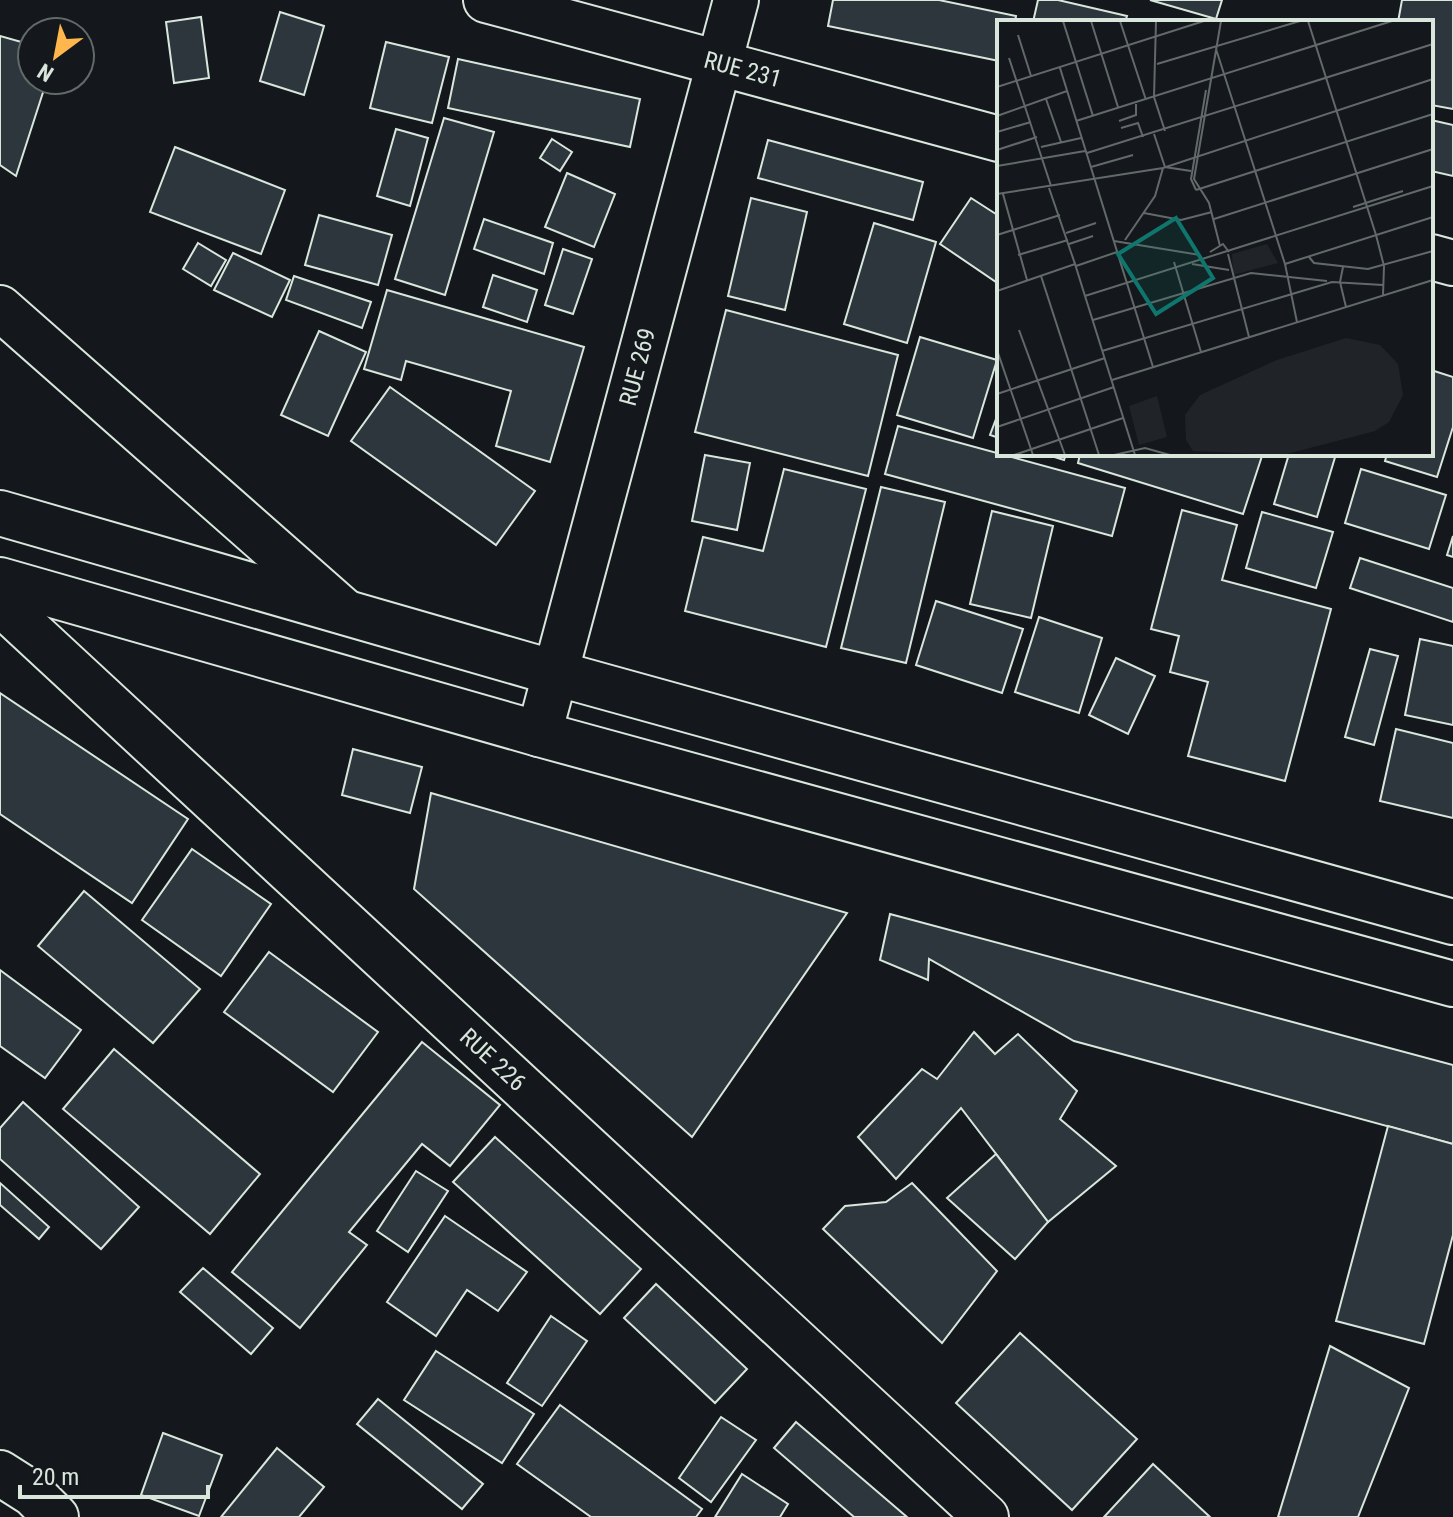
<svg xmlns="http://www.w3.org/2000/svg" width="1453" height="1517" viewBox="0 0 1453 1517" font-family="'Roboto Condensed',sans-serif">
<style>
.building{fill:#2c363c;stroke:#d8e6dc;stroke-width:2}
.lines{fill:none;stroke-linecap:round;stroke-linejoin:round}
.minor-casing{stroke:#d8e6dc;stroke-width:48}
.secondary-casing{stroke:#d8e6dc;stroke-width:48}
.minor{stroke:#14181c;stroke-width:44}
.secondary{stroke:#14181c;stroke-width:44}
.labels{text-anchor:middle;stroke-width:6;stroke-linejoin:round;paint-order:stroke}
.street-label{font-size:24px;fill:#d8e6dc;stroke:#14181c}
.inset-road{fill:none;stroke:#626a69;stroke-width:2}
.view{fill:#0f766e;fill-opacity:0.15;stroke:#0f766e;stroke-width:4}
.inset-edge{fill:none;stroke:#d8e6dc;stroke-width:4}
</style>
<rect width="100%" height="100%" fill="#14181c"/>
<g class="building">
<polygon points="833,0 939,0 1016,16 1015,22 999,22 999,61 828,26"/>
<polygon points="1038,0 1058,0 1127,16 1125,22 1033,22"/>
<polygon points="1150,0 1222,0 1216,19"/>
<polygon points="1402,0 1453,0 1453,109 1431,105 1431,22 1398,22"/>
<polygon points="280,12 324,26 304,95 260,81"/>
<polygon points="201,17 209,78 174,83 166,22"/>
<polygon points="0,36 32,45 32,80 47,80 16,176 0,165"/>
<polygon points="386,42 449,57 432,123 370,108"/>
<polygon points="458,59 640,99 630,147 448,108"/>
<polygon points="444,118 494,132 445,295 395,279"/>
<polygon points="1431,120 1453,125 1453,176 1431,171"/>
<polygon points="396,129 428,138 410,206 377,196"/>
<polygon points="552,139 572,152 560,171 540,158"/>
<polygon points="768,140 923,182 913,220 758,178"/>
<polygon points="175,147 285,190 261,254 150,212"/>
<polygon points="567,173 615,194 594,247 545,227"/>
<polygon points="751,198 807,212 785,310 728,296"/>
<polygon points="971,198 999,216 999,284 940,244"/>
<polygon points="319,215 392,235 378,285 305,265"/>
<polygon points="484,219 553,243 544,274 474,249"/>
<polygon points="874,223 936,242 907,343 844,324"/>
<polygon points="198,243 226,260 211,286 183,269"/>
<polygon points="563,249 592,259 573,314 545,305"/>
<polygon points="233,253 290,280 272,317 214,290"/>
<polygon points="493,275 537,290 527,322 483,307"/>
<polygon points="294,276 371,302 362,328 286,300"/>
<polygon points="387,290 584,347 550,462 496,446 511,391 406,361 401,380 364,369"/>
<polygon points="726,310 898,355 868,476 695,432"/>
<polygon points="319,331 366,352 328,436 281,415"/>
<polygon points="920,337 997,360 973,438 897,415"/>
<polygon points="1431,370 1453,377 1453,427 1437,477 1385,461 1387,454 1431,454"/>
<polygon points="390,387 535,491 496,545 351,441"/>
<polygon points="999,411 999,438 990,435"/>
<polygon points="898,426 1125,488 1112,536 885,474"/>
<polygon points="1045,454 1066,454 1064,460"/>
<polygon points="1080,454 1255,454 1262,456 1243,514 1078,463"/>
<polygon points="1289,454 1336,454 1317,517 1274,504"/>
<polygon points="705,455 750,463 737,530 692,521"/>
<polygon points="784,469 866,489 826,647 685,611 703,537 763,551"/>
<polygon points="1361,469 1446,495 1429,549 1345,523"/>
<polygon points="881,487 945,502 906,663 841,648"/>
<polygon points="1182,510 1237,525 1222,580 1331,609 1285,781 1188,756 1208,682 1170,672 1179,636 1151,629"/>
<polygon points="992,511 1053,526 1031,618 970,604"/>
<polygon points="1262,512 1333,532 1316,588 1246,568"/>
<polygon points="1453,536 1453,557 1447,555"/>
<polygon points="1360,558 1453,588 1453,622 1350,588"/>
<polygon points="936,601 1023,629 1002,693 916,665"/>
<polygon points="1039,617 1102,638 1079,713 1015,692"/>
<polygon points="1420,639 1453,646 1453,725 1405,715"/>
<polygon points="1370,649 1398,656 1374,745 1345,737"/>
<polygon points="1116,658 1155,676 1128,734 1089,715"/>
<polygon points="0,693 188,819 132,903 0,814"/>
<polygon points="1396,729 1453,743 1453,818 1380,801"/>
<polygon points="353,749 422,767 410,813 342,795"/>
<polygon points="431,793 847,913 692,1137 414,889"/>
<polygon points="192,849 271,904 221,976 142,920"/>
<polygon points="84,891 200,989 153,1043 38,946"/>
<polygon points="890,914 1453,1065 1453,1144 1074,1041 929,959 928,980 880,960"/>
<polygon points="269,952 378,1032 333,1092 224,1012"/>
<polygon points="0,970 81,1030 45,1078 0,1046"/>
<polygon points="974,1032 995,1054 1018,1034 1077,1091 1060,1119 1116,1166 1048,1222 961,1108 896,1179 858,1137 922,1069 937,1079"/>
<polygon points="422,1042 500,1105 450,1166 422,1144 349,1232 367,1245 300,1328 232,1272"/>
<polygon points="114,1049 260,1174 210,1234 63,1109"/>
<polygon points="23,1102 139,1207 101,1249 0,1159 0,1128"/>
<polygon points="1388,1126 1453,1144 1453,1235 1424,1344 1336,1321"/>
<polygon points="495,1137 641,1269 600,1314 453,1182"/>
<polygon points="996,1154 1048,1222 1015,1259 947,1198"/>
<polygon points="416,1171 448,1191 408,1252 377,1231"/>
<polygon points="0,1183 49,1227 39,1239 0,1205"/>
<polygon points="912,1183 997,1271 942,1343 823,1229 845,1206 886,1202"/>
<polygon points="445,1216 527,1272 498,1311 467,1290 436,1336 387,1302"/>
<polygon points="203,1268 273,1328 251,1354 180,1292"/>
<polygon points="656,1284 747,1369 715,1403 624,1318"/>
<polygon points="551,1316 587,1341 542,1406 507,1383"/>
<polygon points="1020,1333 1137,1439 1072,1510 956,1403"/>
<polygon points="1330,1346 1409,1388 1358,1517 1278,1517"/>
<polygon points="436,1351 534,1414 502,1463 404,1400"/>
<polygon points="378,1399 483,1484 462,1509 357,1424"/>
<polygon points="560,1405 702,1509 696,1517 591,1517 517,1464"/>
<polygon points="721,1417 756,1440 711,1502 679,1478"/>
<polygon points="796,1422 907,1517 854,1517 774,1448"/>
<polygon points="163,1433 222,1455 199,1516 141,1495"/>
<polygon points="277,1448 324,1487 299,1517 221,1517"/>
<polygon points="1153,1464 1210,1517 1104,1517"/>
<polygon points="742,1474 788,1504 780,1517 715,1517"/>
</g>
<g class="lines">
<g class="minor-casing">
<g id="minor">
<path id="s1" d="M 486,0 L 999,139"/>
<polyline points="1431,257 1453,263"/>
<polyline points="0,308 345,612"/>
<path id="s2" d="M 0,603 L 986,1517"/>
<path id="s3" d="M 539,734 L 736,0"/>
<polyline points="0,1473 33,1494 56,1517"/>
</g>
</g>
<g class="secondary-casing">
<g id="secondary">
<polyline points="0,513 555,673 1453,922"/>
<polyline points="0,580 539,734 1453,984"/>
</g>
</g>
<use href="#minor" class="minor"/>
<use href="#secondary" class="secondary"/>
</g>
<g class="labels">
<g class="street-label">
<text dy="8" stroke="none"><textPath href="#s1" startOffset="266">RUE 231</textPath></text>
<text dy="8" stroke="none"><textPath href="#s3" startOffset="380">RUE 269</textPath></text>
<text dy="8" stroke="none"><textPath href="#s2" startOffset="672">RUE 226</textPath></text>
</g>
</g>
<g transform="translate(997 20)">
<rect width="436" height="436" fill="#14181c"/>
<path d="M 270,224 L 281,243 L 236,255 L 235,234 ZM 349,318 L 383,325 L 401,344 L 406,375 L 392,402 L 378,411 L 286,435 L 196,431 L 189,420 L 188,395 L 203,375 L 280,340 ZM 160,376 L 170,417 L 142,425 L 132,386 Z" fill="#202428"/>
<path class="inset-road" d="M 66,1 L 96,96M 94,1 L 121,87M 123,1 L 149,80M 159,1 L 157,77 L 168,111M 311,1 L 379,215 L 387,246 L 386,275M 21,15 L 34,56M 219,29 L 288,244 L 300,302M 12,38 L 54,166M 160,44 L 303,1M 63,48 L 156,347M 0,67 L 207,1M 49,79 L 64,122M 0,96 L 70,71M 79,101 L 395,1M 122,101 L 139,95 L 139,84M 124,108 L 141,103 L 146,117M 0,112 L 34,102M 157,114 L 168,147 L 194,151M 44,127 L 84,118M 0,130 L 40,117M 90,133 L 436,24M 0,146 L 88,131M 94,147 L 136,135M 52,168 L 78,244M 199,170 L 436,94M 199,170 L 194,159 L 209,70M 0,174 L 166,148 L 436,59M 6,174 L 30,260M 356,187 L 406,171M 147,193 L 184,200 L 215,192M 217,199 L 436,129M 69,213 L 99,203M 0,215 L 63,195M 128,220 L 158,176 L 166,148M 117,221 L 203,235M 72,224 L 96,216M 223,226 L 212,183 L 197,159 L 224,1M 213,232 L 226,224 L 232,232M 231,234 L 252,317M 21,235 L 71,220M 312,237 L 317,243 L 371,249 L 436,231M 177,242 L 204,332M 195,244 L 232,250M 288,244 L 436,197M 79,246 L 120,232M 346,247 L 343,262 L 349,287M 44,256 L 102,435M 0,271 L 78,244 L 88,276 L 436,166M 88,276 L 138,435M 96,300 L 254,253 L 330,261M 22,310 L 68,435M 0,330 L 36,435M 105,331 L 335,262 L 386,265M 115,360 L 436,260M 0,374 L 108,338M 0,407 L 117,367M 17,435 L 126,398M 117,435 L 148,428 L 173,435"/>
<path class="view" d="M 179,198 L 216,258 L 159,294 L 121,234 Z"/>
<rect width="436" height="436" class="inset-edge"/>
</g>
<g transform="translate(56 56) rotate(212)"><circle r="38" fill="#14181c" stroke="#626a69" stroke-width="2"/>
<path d="M0-6L14 30L0 20L-14 30Z" fill="#ffb74d"/>
<text y="-12" font-size="22" font-weight="bold" text-anchor="middle" fill="#d8e6dc">N</text>
</g>
<path d="M20 1485v12h188v-12" fill="none" stroke="#d8e6dc" stroke-width="4"/>
<text x="32" y="1485" font-size="24" fill="#d8e6dc" stroke="#14181c" stroke-width="6" paint-order="stroke">20 m</text>
</svg>
